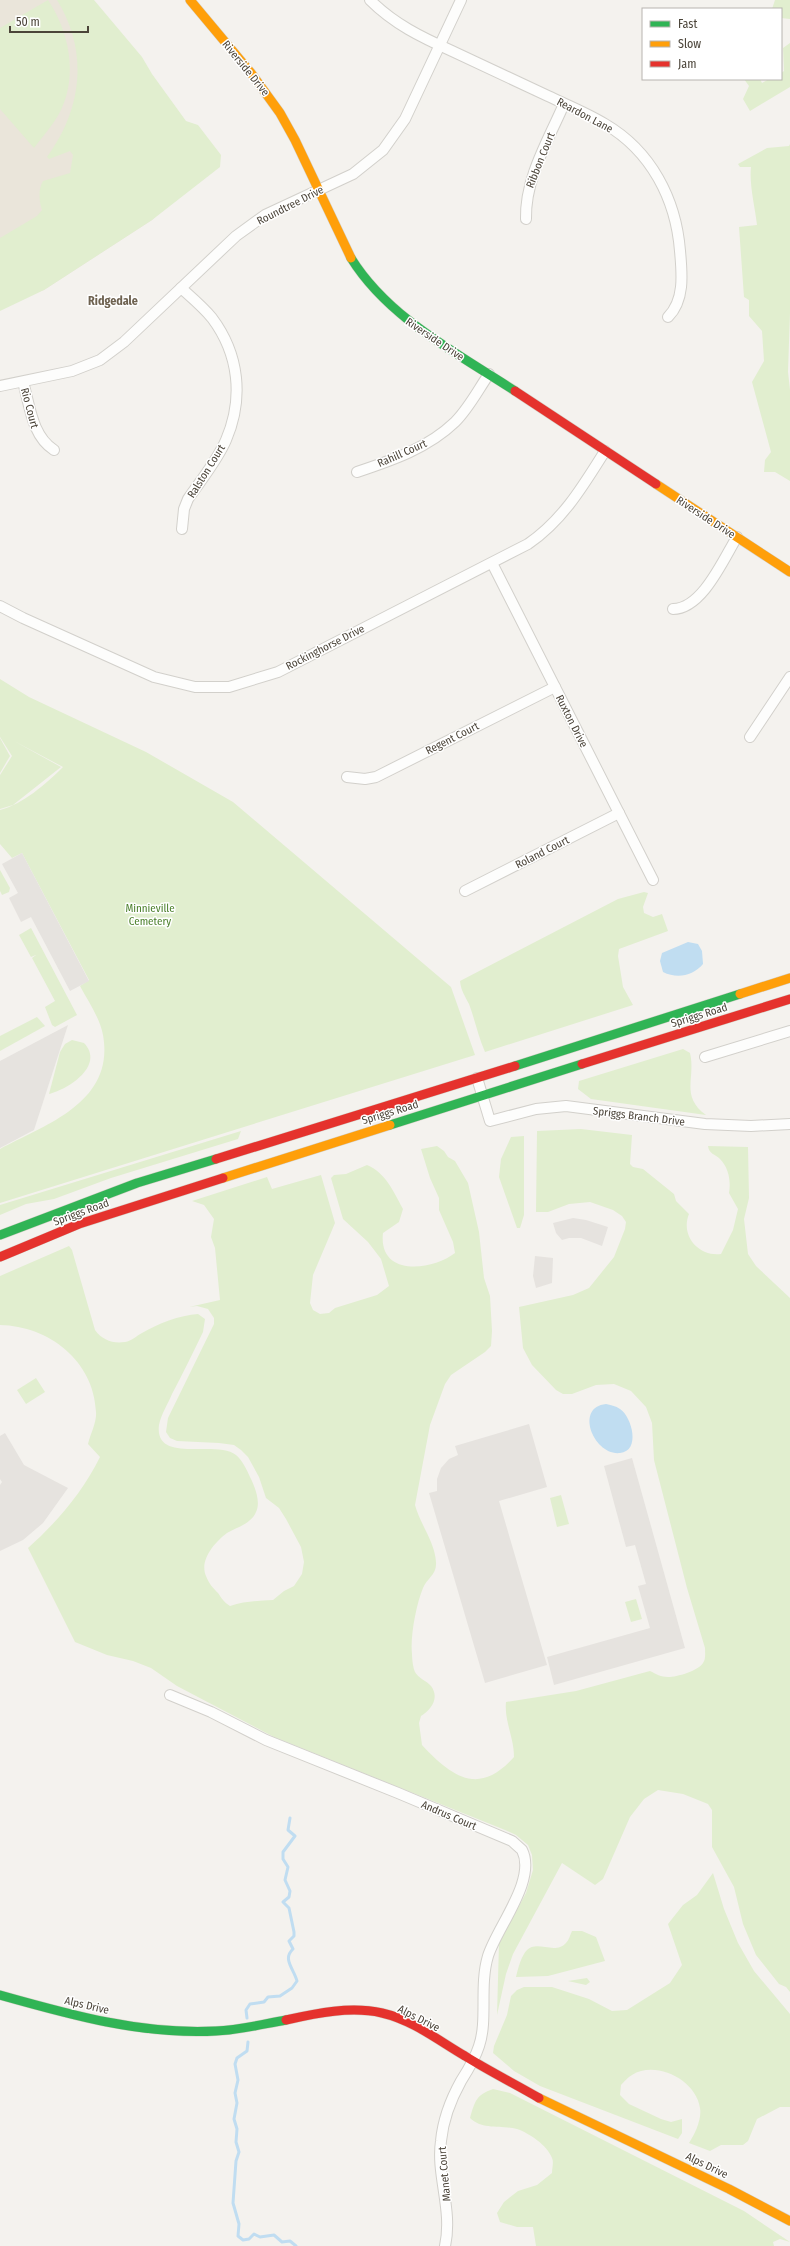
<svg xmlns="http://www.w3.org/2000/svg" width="790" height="2246" viewBox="0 0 790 2246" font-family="'Fira Sans Condensed',sans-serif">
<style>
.education{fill:#eae5da}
.green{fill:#e1eecf}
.parking{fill:#e6e3df}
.water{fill:#c0ddf1}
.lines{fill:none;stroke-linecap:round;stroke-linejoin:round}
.stream{stroke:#c0ddf1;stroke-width:3}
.street-casing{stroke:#d2d0cb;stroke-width:12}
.fast-casing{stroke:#d3cfc5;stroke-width:10}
.slow-casing{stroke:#d3cfc5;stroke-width:10}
.jam-casing{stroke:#d3cfc5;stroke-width:10}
.street{stroke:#fdfdfc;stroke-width:10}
.fast{stroke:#30b455;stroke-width:9}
.slow{stroke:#ff9f0a;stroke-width:9}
.jam{stroke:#e5322d;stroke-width:9}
.labels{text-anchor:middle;stroke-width:3;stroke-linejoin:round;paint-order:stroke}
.street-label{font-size:11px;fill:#4b4439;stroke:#fff}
.park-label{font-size:11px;fill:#4a7f2a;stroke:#fff}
.neighbourhood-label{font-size:12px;font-weight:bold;fill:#6e6250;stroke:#fff}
</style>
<rect width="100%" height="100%" fill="#f4f2ee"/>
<polygon class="education" points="0,0 87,0 205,167 152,220 44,290 0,305"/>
<g class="green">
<path d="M 48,0 C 69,31 78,75 61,110 C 54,124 43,136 34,148 L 0,109 L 0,28 Z"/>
<path d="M 57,0 L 94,0 L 142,57 L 152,74 L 186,121 L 198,125 L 221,155 L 220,167 L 152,220 L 44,290 L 0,311 L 0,238 L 37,216 L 42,210 C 39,201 38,189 43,181 L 70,173 L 73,155 L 70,151 L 49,159 L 47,157 C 82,109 89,52 57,0 Z"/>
<polygon points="775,0 790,0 790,19 781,18 781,9 772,9"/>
<polygon points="790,43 790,87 750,111 743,99 749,86 744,79 760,79 762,83 769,79 781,79 781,73 784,71 783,48"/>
<path d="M 790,144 L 790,313 L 788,372 L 790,390 L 790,481 L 775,472 L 764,472 L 765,460 L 771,452 L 752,382 L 764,361 L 762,331 L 749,316 L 749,300 L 744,297 L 739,227 L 757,225 C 755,207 749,184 751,167 L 740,167 L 738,164 L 767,148 L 789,146 Z"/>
<path d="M 0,679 L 29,697 L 146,752 L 233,802 L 451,987 L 475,1055 L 0,1203 L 0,1149 C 47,1124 115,1102 103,1035 C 100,1018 88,1001 80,986 L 89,980 L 22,853 L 12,858 L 0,844 L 0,810 C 23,804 46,784 63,767 L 14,741 L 61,767 L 13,805 L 0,809 L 0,775 L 12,756 L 0,737 Z"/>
<polygon points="0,738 10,756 0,773"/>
<polygon points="0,870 10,888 9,892 2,895 0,891"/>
<path d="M 644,892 L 648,893 L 643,907 L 644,913 L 653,917 L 662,914 L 668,931 L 619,949 L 618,956 L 623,987 L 633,1005 L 485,1052 C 478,1036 475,1020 469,1004 C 465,996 461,991 460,981 L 618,899 Z"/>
<polygon points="31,928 77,1015 55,1027 52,1025 45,1007 55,1001 32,958 36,955 31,957 19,935"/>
<polygon points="37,1017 45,1026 0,1051 0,1036"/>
<path d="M 72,1040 L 84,1043 C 105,1065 69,1089 49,1094 L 60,1052 L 65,1044 Z"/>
<path d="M 683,1049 L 690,1053 C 696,1078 680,1096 706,1115 L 591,1099 L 578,1089 L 579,1081 Z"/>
<path d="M 581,1129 L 632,1135 L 630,1164 L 633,1167 L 643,1169 L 674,1194 L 676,1201 L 689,1214 C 680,1236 699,1257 721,1254 L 733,1230 L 738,1209 L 729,1193 C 731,1182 729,1168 720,1159 C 715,1154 709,1154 708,1146 L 748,1147 L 749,1198 L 744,1219 L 748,1254 L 756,1266 L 790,1298 L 790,1992 L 786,1987 L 779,1984 L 756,1955 L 743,1924 L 734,1887 L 712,1847 L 712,1810 L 708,1804 L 683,1794 L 658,1790 L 644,1799 L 630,1817 L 603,1879 L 595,1885 L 562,1863 L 513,1954 L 506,1974 L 497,2015 L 499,1943 L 526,1893 L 533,1870 L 532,1855 L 528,1845 L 516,1835 L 505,1830 L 274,1737 L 177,1686 L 151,1668 L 133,1661 L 107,1655 L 75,1642 L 28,1548 C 58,1521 82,1493 100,1457 L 88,1444 C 90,1435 97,1422 96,1412 C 94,1361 49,1326 0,1325 L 0,1276 L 69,1246 L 72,1250 L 95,1330 C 102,1340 113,1344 125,1342 C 132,1341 136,1336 142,1333 C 157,1324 180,1315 198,1314 L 205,1319 L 203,1332 C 193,1353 183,1373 172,1394 C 168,1404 161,1414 159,1425 C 154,1465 216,1439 236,1455 C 242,1460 247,1470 250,1477 C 255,1487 261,1502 256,1512 C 251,1524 237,1527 227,1533 C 215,1542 199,1560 206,1576 C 209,1584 213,1588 218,1593 C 222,1599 224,1602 230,1606 C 245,1601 258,1601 273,1600 L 284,1591 L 294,1586 L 302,1574 L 304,1562 L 301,1547 L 286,1519 L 279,1508 L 266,1498 L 259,1477 L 248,1457 L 241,1450 L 234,1445 L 219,1443 L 177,1441 L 170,1438 L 166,1432 L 168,1418 L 214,1324 L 214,1318 L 208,1309 L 197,1306 L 189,1307 L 220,1300 L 215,1248 L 211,1237 L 214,1219 L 204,1205 L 192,1201 L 267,1177 L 272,1189 L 321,1175 L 335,1223 L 313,1275 L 310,1303 L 313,1310 L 320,1314 L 329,1313 L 335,1308 L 377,1295 L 389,1286 L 381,1259 L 368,1242 L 343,1219 L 331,1178 L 334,1175 L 346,1174 L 367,1165 C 385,1172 394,1192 403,1209 L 399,1222 L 383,1233 C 378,1277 432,1271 455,1253 L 453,1242 L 439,1210 L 439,1198 L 430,1178 L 421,1149 L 437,1146 L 444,1151 L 448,1157 L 455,1161 L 468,1183 L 479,1232 L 484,1278 L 490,1296 L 492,1331 L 491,1346 L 485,1352 L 451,1375 L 445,1384 L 430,1425 L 415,1505 C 420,1524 435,1542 436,1562 C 437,1575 427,1578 423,1588 C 416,1605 410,1637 412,1654 C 412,1659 413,1668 415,1672 C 418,1678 427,1681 431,1686 C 440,1698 431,1710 421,1716 L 419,1723 L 422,1745 C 453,1778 479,1796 514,1757 C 514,1737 504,1721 506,1702 L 576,1691 L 650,1671 C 656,1674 661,1677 668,1677 C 677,1677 698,1671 703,1663 C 706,1659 705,1653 705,1648 L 687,1588 L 654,1460 L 652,1423 L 646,1407 L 631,1391 L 614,1384 L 596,1385 L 572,1394 L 563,1394 L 556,1390 L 532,1365 L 523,1348 L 519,1307 L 573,1295 L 589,1288 L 614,1257 L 625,1229 L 626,1222 L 622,1216 L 613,1210 L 590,1202 L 569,1204 L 548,1212 L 536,1212 L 537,1131 Z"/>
<polygon points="241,1131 238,1139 111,1178 54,1199 26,1204 0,1215 0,1205"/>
<polygon points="524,1136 524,1215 520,1228 517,1228 499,1177 501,1159 511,1137"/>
<polygon points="36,1378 45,1392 26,1404 17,1390"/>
<polygon points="561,1495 569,1524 557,1527 550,1498"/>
<polygon points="636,1599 642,1619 631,1622 625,1602"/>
<path d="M 713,1873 L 724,1909 L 738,1943 L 754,1971 L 790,2014 L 790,2107 L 780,2107 L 757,2119 L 748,2141 L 743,2145 L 721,2145 L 710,2151 L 689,2143 C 695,2134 702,2119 700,2108 C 696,2080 656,2060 632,2075 C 628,2077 624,2082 621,2085 L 620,2095 L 629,2104 L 661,2119 L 671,2122 L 682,2119 L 682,2133 L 678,2139 L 540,2086 L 514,2071 L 493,2053 L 494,2046 L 507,2015 L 511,1996 L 517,1990 L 524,1987 L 552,1987 L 589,1999 L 612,2011 L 627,2010 L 670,1983 L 682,1965 L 668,1924 L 683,1905 L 697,1895 Z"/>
<path d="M 572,1931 L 582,1931 L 596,1937 L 605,1961 L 548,1976 L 516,1977 C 518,1969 521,1956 527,1950 C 537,1940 555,1955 566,1943 C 569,1940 570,1935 572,1931 Z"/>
<polygon points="587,1978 590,1982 586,1985 568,1981"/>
<path d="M 493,2089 L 510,2093 L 744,2211 L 790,2242 L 780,2239 L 773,2242 L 774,2246 L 536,2246 L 533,2227 L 517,2227 L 500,2222 L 497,2213 L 504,2202 L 518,2191 L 537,2185 L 552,2173 C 552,2168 554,2162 552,2158 C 547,2145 529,2133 517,2129 C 501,2125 482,2130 470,2118 C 475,2101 476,2095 493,2089 Z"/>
</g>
<g class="parking">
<polygon points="22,853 89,981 70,991 31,917 21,922 9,898 18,893 2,864"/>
<polygon points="68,1025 34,1130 0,1148 0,1061"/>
<polygon points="573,1218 586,1220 608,1227 602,1246 581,1238 569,1238 562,1240 556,1233 553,1223"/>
<polygon points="535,1256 553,1258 552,1283 536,1288 533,1276"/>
<polygon points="529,1424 547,1487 499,1501 547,1665 485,1683 429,1493 437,1491 437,1479 441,1468 449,1459 458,1455 455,1446"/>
<polygon points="5,1433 24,1465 68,1488 43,1523 23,1540 0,1551 0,1485 2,1482 0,1479 0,1436"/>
<polygon points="632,1458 685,1648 554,1685 547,1657 650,1628 638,1586 646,1584 635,1545 626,1547 604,1466"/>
</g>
<g class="water">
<path d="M 688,942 L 698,944 L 702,951 L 703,964 C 693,976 677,979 663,972 L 660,961 L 662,953 Z"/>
<path d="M 606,1404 C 610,1405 616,1406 620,1409 C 632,1417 641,1451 620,1453 C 594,1456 574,1407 606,1404 Z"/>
</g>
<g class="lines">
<g class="stream">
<path d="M 247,2018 L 246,2010 L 250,2004 L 264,2002 L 268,1997 L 280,1996 L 292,1988 L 297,1981 C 294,1969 282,1959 293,1949 L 289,1941 L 294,1936 L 294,1932 L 289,1908 L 283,1902 L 289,1897 L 290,1891 L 285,1880 L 288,1867 L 283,1859 L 283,1852 L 295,1836 L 288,1830 L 290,1818"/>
<polyline points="248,2042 247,2051 237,2058 235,2064 238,2080 235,2093 237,2103 234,2119 237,2129 236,2142 239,2152 236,2161 233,2203 239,2224 238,2236 243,2240 249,2239 254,2234 260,2237 274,2235 282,2242 290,2241 296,2246"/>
</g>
<g class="street-casing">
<g id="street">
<path d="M 370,0 C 394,24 421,37 452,51 C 484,66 516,81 548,96 C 567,105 587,113 605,124 C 651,151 676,199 680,251 C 682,273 685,300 668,317"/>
<path d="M 526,219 C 525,178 548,141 564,104"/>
<path d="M 181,288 C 191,297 203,307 212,318 C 239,354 244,398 226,440 C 217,461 201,480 188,499 L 184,509 L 182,529"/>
<path d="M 23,382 C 30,406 32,436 54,450"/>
<polyline points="0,386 72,371 100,360 124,342 236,236 265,215 353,174 383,150 405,119 461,0"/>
<path d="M 357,472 C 393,460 428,448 455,422 C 469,408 478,390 489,374"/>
<polyline points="492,563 653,880"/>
<path d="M 0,606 L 23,618 L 154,677 L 195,687 L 229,687 L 278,672 L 528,544 C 563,520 583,486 605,451"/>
<path d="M 673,609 C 702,609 723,560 737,537"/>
<polyline points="750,737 790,677"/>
<polyline points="347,777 365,779 376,777 555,687"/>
<polyline points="465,891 619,813"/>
<polyline points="705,1057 790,1031"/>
<polyline points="477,1078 490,1121 536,1109 566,1106 705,1124 751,1126 790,1124"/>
<path d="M 170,1695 L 211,1712 L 266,1740 L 398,1793 L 512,1841 L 522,1850 C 537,1880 497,1927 488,1956 C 479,1986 488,2020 479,2046 C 475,2059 468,2070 461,2081 C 451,2099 443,2120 441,2141 C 436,2175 453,2210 445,2246"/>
</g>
</g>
<g class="fast-casing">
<g id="fast">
<path d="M 351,258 C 388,318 457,353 515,391"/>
<polyline points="515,1066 740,994"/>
<polyline points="390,1125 582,1064"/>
<polyline points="0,1235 137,1183 216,1159"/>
<path d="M 0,1995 C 71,2015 142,2035 216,2031 C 240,2030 263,2024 286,2020"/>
</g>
</g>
<g class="slow-casing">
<g id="slow">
<polyline points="190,0 251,73 280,113 295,140 351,258"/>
<polyline points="656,484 790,572"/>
<polyline points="740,994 790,978"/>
<polyline points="223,1178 390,1125"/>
<polyline points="539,2098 729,2189 790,2221"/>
</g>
</g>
<g class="jam-casing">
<g id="jam">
<polyline points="515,391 656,484"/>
<polyline points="582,1064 790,999"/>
<polyline points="216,1159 515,1066"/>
<polyline points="0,1257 79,1224 223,1178"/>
<path d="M 286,2020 C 317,2013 351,2006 382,2013 C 413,2020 439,2041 465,2056 C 489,2071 515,2084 539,2098"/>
</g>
</g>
<use href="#street" class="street"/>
<use href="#fast" class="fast"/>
<use href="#slow" class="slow"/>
<use href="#jam" class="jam"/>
</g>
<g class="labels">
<g class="street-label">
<text transform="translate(246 68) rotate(51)" y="4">Riverside Drive</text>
<text transform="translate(585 115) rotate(28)" y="4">Reardon Lane</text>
<text transform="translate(540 160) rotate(-68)" y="4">Ribbon Court</text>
<text transform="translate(290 205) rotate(-27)" y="4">Roundtree Drive</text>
<text transform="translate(435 339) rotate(34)" y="4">Riverside Drive</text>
<text transform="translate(30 408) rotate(75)" y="4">Rio Court</text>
<text transform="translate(402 453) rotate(-24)" y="4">Rahill Court</text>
<text transform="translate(206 471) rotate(-58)" y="4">Ralston Court</text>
<text transform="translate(706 517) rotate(33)" y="4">Riverside Drive</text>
<text transform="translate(325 647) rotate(-27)" y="4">Rockinghorse Drive</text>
<text transform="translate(572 721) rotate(63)" y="4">Ruxton Drive</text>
<text transform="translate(452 738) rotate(-27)" y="4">Regent Court</text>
<text transform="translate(542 852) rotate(-27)" y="4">Roland Court</text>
<text transform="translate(699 1015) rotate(-17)" y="4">Spriggs Road</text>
<text transform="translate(390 1112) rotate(-17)" y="4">Spriggs Road</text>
<text transform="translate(639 1116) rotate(7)" y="4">Spriggs Branch Drive</text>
<text transform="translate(81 1212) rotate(-20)" y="4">Spriggs Road</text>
<text transform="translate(449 1815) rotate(23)" y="4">Andrus Court</text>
<text transform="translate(87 2005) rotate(13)" y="4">Alps Drive</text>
<text transform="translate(419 2018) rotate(27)" y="4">Alps Drive</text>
<text transform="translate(707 2165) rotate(26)" y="4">Alps Drive</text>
<text transform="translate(444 2174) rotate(-95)" y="4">Manet Court</text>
</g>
<g class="park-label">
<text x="150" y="912">Minnieville<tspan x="150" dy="13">Cemetery</tspan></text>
</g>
<g class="neighbourhood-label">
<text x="113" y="305">Ridgedale</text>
</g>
</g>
<rect x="642" y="8" width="140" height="72" fill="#ffffff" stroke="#b7b4b0"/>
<rect x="650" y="21" width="20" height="6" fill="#30b455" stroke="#b7b4b0"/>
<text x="678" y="28" font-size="12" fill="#4b4439">Fast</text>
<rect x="650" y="41" width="20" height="6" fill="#ff9f0a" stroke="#b7b4b0"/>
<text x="678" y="48" font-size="12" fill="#4b4439">Slow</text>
<rect x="650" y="61" width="20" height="6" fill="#e5322d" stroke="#b7b4b0"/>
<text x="678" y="68" font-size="12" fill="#4b4439">Jam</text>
<path d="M10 26v6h78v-6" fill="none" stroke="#4b4439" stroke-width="2"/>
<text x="16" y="26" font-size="12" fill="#4b4439" stroke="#ffffff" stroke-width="3" paint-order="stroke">50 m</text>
</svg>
